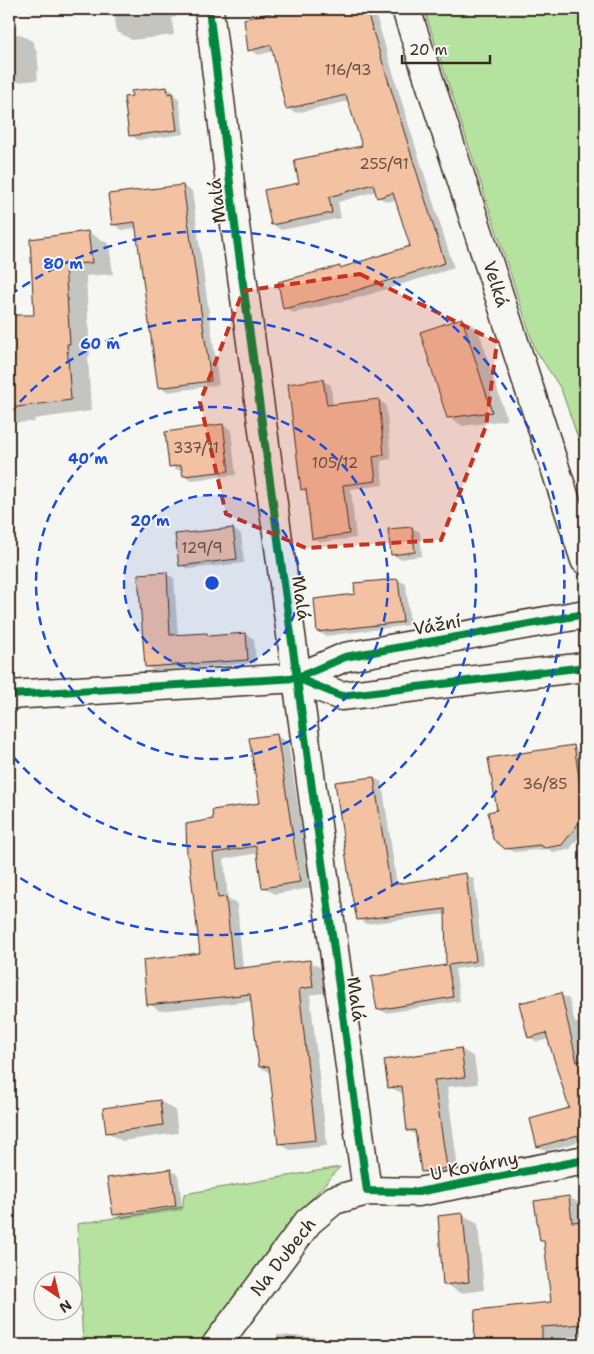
<svg xmlns="http://www.w3.org/2000/svg" width="594" height="1354" viewBox="0 0 594 1354" font-family="'Shantell Sans',sans-serif">
<style>
.green{fill:#b6e2a0;stroke:#78865f}
.shadow{fill:#0003}
.building{fill:#f3c2a3;stroke:#3b2a1e}
.lines{fill:none;stroke-linecap:round;stroke-linejoin:round}
.minor-casing{stroke:#3b2a1e;stroke-width:31}
.minor{stroke:#f6f6f2;stroke-width:28}
.cycleway-casing{stroke:#f6f6f2;stroke-width:11}
.cycleway{stroke:#00873e;stroke-width:8}
.marked{fill:#c8321e;fill-opacity:0.2;stroke:#c8321e;stroke-width:4;stroke-dasharray:10 6;stroke-linejoin:round}
.ring{fill:none;stroke:#1d4ed8;stroke-width:2.5;stroke-dasharray:9 6}
.labels{text-anchor:middle;stroke-width:4;stroke-linejoin:round;paint-order:stroke}
.number-label{font-size:15px;fill:#69503f}
.street-label{font-size:18px;fill:#3b2a1e;stroke:#f6f6f2}
.centre{fill:#1d4ed8;stroke:#f6f6f2;stroke-width:2.5}
.ring-label{font-size:15px;text-anchor:middle;font-weight:bold;fill:#1d4ed8;stroke:#f6f6f2;stroke-width:4;stroke-linejoin:round;paint-order:stroke}
</style>
<rect width="100%" height="100%" fill="#f6f6f2"/>
<filter id="ink" filterUnits="userSpaceOnUse"><feTurbulence type="fractalNoise" baseFrequency=".02" numOctaves="2"/><feDisplacementMap in="SourceGraphic" scale="10" xChannelSelector="R" yChannelSelector="G"/><feConvolveMatrix kernelMatrix="1 2 1 2 8 2 1 2 1" color-interpolation-filters="sRGB"/></filter>
<g filter="url(#ink)">
<g class="green">
<polygon points="424,9 585,9 585,465 584,455 561,389 535,349"/>
<polygon points="340,1167 297,1215 203,1345 83,1345 77,1224 183,1207 184,1194"/>
</g>
<g class="shadow">
<polygon points="109,9 175,9 176,17 172,18 174,35 132,40 116,31 115,18 110,15"/>
<polygon points="280,9 374,9 410,129 454,268 358,298 294,313 285,308 340,268 342,269 411,247 396,200 388,202 378,197 377,191 338,202 341,218 281,230 272,224 300,184 363,147 349,101 296,113 287,108 274,51 259,55 250,50 281,11"/>
<polygon points="19,34 34,42 35,50 37,51 39,71 37,71 38,80 9,83 9,35"/>
<polygon points="167,88 174,92 175,96 179,99 184,134 138,140 130,135"/>
<polygon points="183,186 192,191 219,385 168,392 159,387 137,228 122,230 113,224"/>
<polygon points="88,232 109,244 113,274 86,276 90,356 88,356 91,411 34,419 35,422 9,423 9,316 35,316 31,240"/>
<polygon points="462,319 478,328 507,420 463,426 448,417"/>
<polygon points="323,381 331,385 333,406 379,400 386,405 391,459 381,461 383,485 351,489 356,538 321,542 313,538 307,492 302,489"/>
<polygon points="223,425 231,430 236,475 192,480 184,476 183,470 178,470 170,466"/>
<polygon points="412,528 420,532 422,556 400,559 393,555"/>
<polygon points="233,529 241,534 244,563 188,569 180,565"/>
<polygon points="166,574 174,578 178,636 207,635 211,637 246,634 254,639 256,663 154,671 147,667"/>
<polygon points="398,580 406,584 410,625 326,636 318,632 357,595"/>
<polygon points="277,736 288,742 311,888 275,894 263,887 259,853 224,859 228,899 237,904 243,969 310,962 321,968 324,993 310,995 327,1146 290,1150 279,1143 271,1073 260,1067 252,1001 160,1011 149,1004 202,955 215,821 262,804"/>
<polygon points="574,747 582,751 585,772 585,829 570,849 553,852 548,849 514,852 506,848 498,812"/>
<polygon points="374,778 382,782 397,885 466,875 474,879 483,965 455,969 460,1001 386,1013 378,1009 447,966 446,914 366,924 358,919"/>
<polygon points="560,994 569,999 575,1023 585,1022 585,1140 546,1151 538,1146 571,1109 549,1039 537,1042 529,1037"/>
<polygon points="461,1049 474,1057 478,1084 447,1087 459,1175 435,1178 422,1171 417,1136 408,1130 404,1094 389,1087"/>
<polygon points="160,1101 175,1110 178,1133 122,1141 107,1132"/>
<polygon points="171,1170 178,1175 183,1210 122,1219 114,1214"/>
<polygon points="569,1197 585,1206 585,1336 561,1338 561,1345 475,1345 476,1311 552,1303 545,1242 542,1240"/>
<polygon points="463,1215 478,1224 484,1290 460,1293 445,1284"/>
<polygon points="277,1335 360,1340 369,1345 276,1345"/>
</g>
<g class="building">
<polygon points="286,9 366,9 445,263 348,293 283,309 278,282 340,266 340,268 410,246 393,193 377,198 373,184 329,197 332,213 271,225 264,190 299,183 294,160 362,146 346,95 286,109 271,45 248,51 244,19"/>
<polygon points="167,87 168,94 172,93 177,130 129,136 124,97 132,96 131,91"/>
<polygon points="183,185 211,381 158,388 135,222 112,225 108,194"/>
<polygon points="88,231 92,263 65,264 70,344 67,344 71,400 9,408 9,315 34,315 30,239"/>
<polygon points="462,318 492,412 447,418 420,332"/>
<polygon points="323,379 327,405 379,399 384,455 373,457 376,481 343,485 349,534 312,539 306,489 301,490 288,384"/>
<polygon points="223,424 229,471 183,476 181,465 169,467 165,432"/>
<polygon points="412,527 415,552 391,555 388,529"/>
<polygon points="233,528 237,559 179,566 175,534"/>
<polygon points="167,572 170,635 207,633 208,636 246,633 248,660 145,667 138,574"/>
<polygon points="398,579 403,622 317,632 314,599 355,594 354,583"/>
<polygon points="277,734 300,882 262,888 256,846 213,853 218,898 226,897 233,969 310,960 313,987 299,989 316,1140 278,1144 269,1066 259,1067 250,994 147,1005 143,960 200,953 189,857 187,857 186,824 213,819 212,810 260,803 249,738"/>
<polygon points="574,745 585,815 562,845 545,848 540,845 505,849 493,839 488,812 497,810 488,758"/>
<polygon points="374,777 390,885 466,873 476,961 448,965 453,997 377,1010 371,977 446,965 445,909 357,920 351,891 335,782"/>
<polygon points="561,993 577,1062 585,1060 585,1141 579,1141 578,1135 537,1147 530,1119 569,1108 546,1033 528,1038 519,1003"/>
<polygon points="461,1048 465,1077 434,1080 447,1168 421,1172 415,1130 407,1131 402,1086 388,1088 384,1060"/>
<polygon points="160,1100 163,1125 106,1133 103,1108"/>
<polygon points="171,1169 176,1206 113,1215 107,1178"/>
<polygon points="569,1196 572,1222 585,1221 585,1265 578,1266 585,1307 585,1324 542,1327 542,1345 474,1345 475,1310 551,1302 544,1241 540,1241 534,1201"/>
<polygon points="463,1213 469,1282 443,1285 438,1216"/>
</g>
<g class="lines">
<g class="minor-casing">
<g id="minor">
<polyline points="209,9 235,225 367,1191"/>
<polyline points="406,9 585,560"/>
<polyline points="297,678 341,696 585,667"/>
<polyline points="9,695 297,678 345,657 585,614"/>
<polyline points="216,1345 308,1222 334,1200 367,1191 418,1192 585,1160"/>
</g>
</g>
<use href="#minor" class="minor"/>
<g class="cycleway-casing">
<g id="cycleway">
<polyline points="209,9 235,225 367,1191 418,1192 585,1160"/>
<polyline points="297,678 341,696 585,667"/>
<polyline points="9,695 297,678 345,657 585,614"/>
</g>
</g>
<use href="#cycleway" class="cycleway"/>
</g>
</g>
<path class="marked" d="M 360,274 L 497,342 L 486,426 L 441,540 L 306,548 L 226,514 L 200,402 L 243,291 Z"/>
<circle cx="212" cy="583" r="88" fill="#1d4ed8" fill-opacity=".12"/>
<g class="ring">
<circle cx="212" cy="583" r="88"/>
<circle cx="212" cy="583" r="176"/>
<path d="M10 413A264 264 0 1 1 10 753"/>
<path d="M10 295A352 352 0 1 1 10 871"/>
</g>
<g class="labels">
<g class="number-label">
<text x="348" y="75">116/93</text>
<text x="384" y="169">255/91</text>
<text x="196" y="453">337/11</text>
<text x="335" y="468">105/12</text>
<text x="202" y="553">129/9</text>
<text x="545" y="789">36/85</text>
</g>
<g class="street-label">
<text transform="translate(217 201) rotate(-97)" y="6">Malá</text>
<text transform="translate(496 284) rotate(72)" y="6">Velká</text>
<text transform="translate(301 598) rotate(82)" y="6">Malá</text>
<text transform="translate(437 625) rotate(-10)" y="6">Vážní</text>
<text transform="translate(356 999) rotate(82)" y="6">Malá</text>
<text transform="translate(474 1166) rotate(-11)" y="6">U Kovárny</text>
<text transform="translate(283 1257) rotate(-52)" y="6">Na Dubech</text>
</g>
</g>
<circle cx="212" cy="583" r="8" class="centre"/>
<g class="ring-label">
<text x="63" y="269">80 m</text>
<text x="100" y="349">60 m</text>
<text x="88" y="464">40 m</text>
<text x="150" y="526">20 m</text>
</g>
<rect width="594" height="1354" fill="none" stroke="#f6f6f2" stroke-width="30"/>
<rect x="15" y="15" width="564" height="1324" fill="none" stroke="#3b2a1e" stroke-width="2" filter="url(#ink)"/>
<g transform="translate(58 1296) rotate(145)"><circle r="24" fill="#f6f6f2" stroke="#aba49d"/>
<path d="M0-4L9 19L0 12L-9 19Z" fill="#c8321e"/>
<text y="-8" font-size="14" font-weight="bold" text-anchor="middle" fill="#3b2a1e">N</text>
</g>
<path d="M402 55v8h88v-8" fill="none" stroke="#3b2a1e" stroke-width="2.5"/>
<text x="409" y="55" font-size="15" fill="#3b2a1e" stroke="#f6f6f2" stroke-width="4" paint-order="stroke">20 m</text>
</svg>
